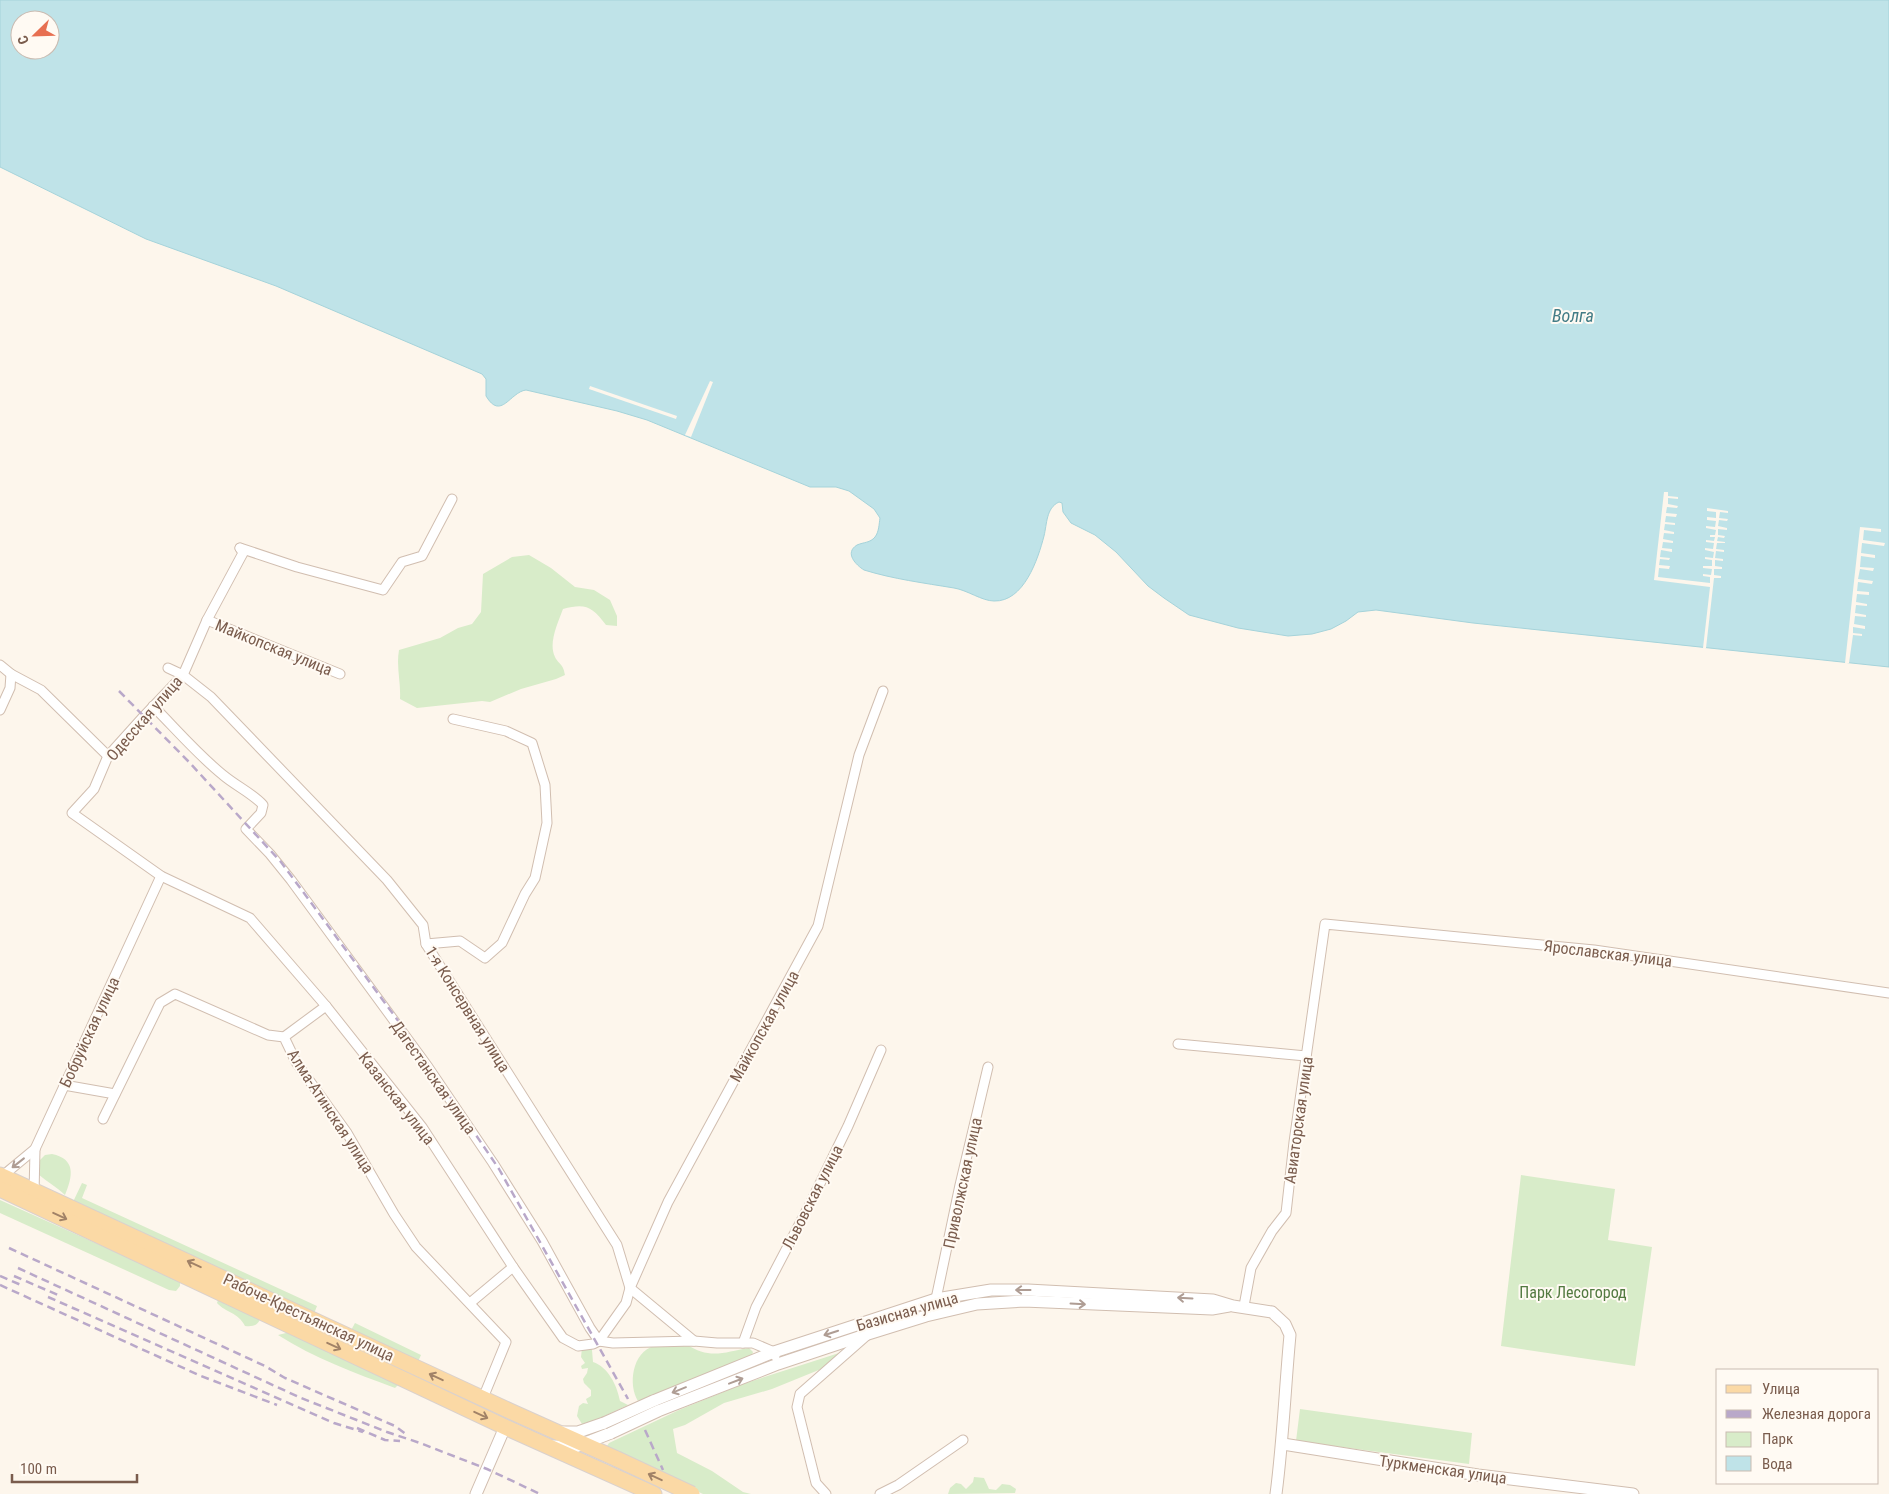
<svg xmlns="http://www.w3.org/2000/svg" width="1889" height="1494" viewBox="0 0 1889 1494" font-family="'Roboto Condensed',sans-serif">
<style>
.green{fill:#d8ecc9}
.water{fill:#bfe3e8;stroke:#a5d3da;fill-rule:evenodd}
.pier{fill:#fdf6ec}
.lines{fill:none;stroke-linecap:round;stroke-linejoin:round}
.minor-casing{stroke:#d1beb0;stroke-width:11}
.tertiary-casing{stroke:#d1beb0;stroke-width:13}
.primary-casing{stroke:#dad1cd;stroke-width:17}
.minor{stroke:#fff;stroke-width:9}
.tertiary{stroke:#fff;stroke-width:11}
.primary{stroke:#fbd9a5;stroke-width:15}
.rail{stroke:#b9a8c9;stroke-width:2.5;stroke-dasharray:8 5;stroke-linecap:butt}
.tertiary-bridge-casing{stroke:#d1beb0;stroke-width:13;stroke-linecap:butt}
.primary-bridge-casing{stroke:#dad1cd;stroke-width:17;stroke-linecap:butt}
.tertiary-bridge{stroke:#fff;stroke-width:11}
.primary-bridge{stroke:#fbd9a5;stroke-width:15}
.oneway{stroke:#af9d94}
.oneway2{stroke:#a18267}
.labels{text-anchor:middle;stroke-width:4;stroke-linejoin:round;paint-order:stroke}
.street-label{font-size:16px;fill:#7a5c4d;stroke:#fffaf3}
.park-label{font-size:16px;fill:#537a41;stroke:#fffaf3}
.water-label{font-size:18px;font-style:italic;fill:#437c86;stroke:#fffaf3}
</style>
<rect width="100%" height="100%" fill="#fdf6ec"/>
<g class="green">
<path d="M 529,555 L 551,568 L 575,587 L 594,590 L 610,600 L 617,616 L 617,626 L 606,625 C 592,606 585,603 563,609 C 558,623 548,643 555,657 C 559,665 563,663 565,675 L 556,679 L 521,689 L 490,702 L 482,701 L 417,708 L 400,699 C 401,682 396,667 399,650 L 440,638 L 458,628 L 472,624 L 481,612 L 483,574 L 512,557 Z"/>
<path d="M 52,1154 C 76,1159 73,1176 65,1195 C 57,1187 47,1182 38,1174 L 39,1161 L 45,1155 Z"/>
<polygon points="1521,1175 1615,1189 1608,1240 1652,1247 1635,1366 1501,1346"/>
<polygon points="82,1183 87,1185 82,1198 317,1306 313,1316 72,1204"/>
<polygon points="0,1200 173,1278 180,1282 180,1286 176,1291 169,1290 0,1213"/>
<path d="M 218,1300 L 224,1300 L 261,1316 C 259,1325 254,1327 245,1326 C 238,1312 226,1313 217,1303 Z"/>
<polygon points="355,1323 421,1355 416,1366 349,1334"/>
<path d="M 290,1332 L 399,1384 L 395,1388 C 355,1373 314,1358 278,1335 Z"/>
<path d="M 686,1344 C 710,1360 724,1352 749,1348 L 753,1352 L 752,1355 L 638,1401 C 628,1385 632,1352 654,1346 C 664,1344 676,1345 686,1344 Z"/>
<path d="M 590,1346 L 592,1350 L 593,1362 C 608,1367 617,1385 620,1401 L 628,1405 L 598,1419 L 582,1424 L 577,1416 L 579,1406 L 583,1403 L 588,1404 L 586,1399 L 591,1396 L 591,1390 L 584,1383 L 583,1379 L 587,1373 L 588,1368 L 582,1369 L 581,1366 L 585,1363 L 581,1357 L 582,1348 Z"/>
<polygon points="839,1353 831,1365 772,1389 724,1403 685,1425 673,1429 677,1453 712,1471 743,1492 751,1494 703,1494 611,1451 607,1446 609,1443 679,1410 743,1384"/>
<polygon points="1300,1409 1472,1433 1469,1464 1296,1441"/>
<polygon points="974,1477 984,1478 989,1489 996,1490 1002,1484 1010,1485 1016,1489 1015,1493 948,1494 950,1488 956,1483 961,1484 966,1489 973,1482"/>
</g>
<path class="water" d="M 0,0 L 1889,0 L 1889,667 L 1473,623 L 1376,610 L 1358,612 L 1346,621 L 1331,629 L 1312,634 L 1288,636 L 1238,628 L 1189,615 L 1164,598 L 1148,586 L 1116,552 L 1095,535 L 1071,523 L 1063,512 L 1062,503 L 1059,502 C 1046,508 1047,524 1044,536 C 1038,559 1024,602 994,601 C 982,601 967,590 954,588 C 924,583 893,579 864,570 C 856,565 844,553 857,545 C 864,542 870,543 875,537 C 879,532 879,524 880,518 L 874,509 L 849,491 L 836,487 L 810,487 L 647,420 L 617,411 L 526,390 C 510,392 501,421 486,396 L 486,379 L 482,374 L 276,286 L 146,239 L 0,167 ZM 20,20 L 50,20 L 50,50 L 20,50 Z"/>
<g class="pier">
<polygon points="710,381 713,382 691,437 685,435"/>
<polygon points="590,386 677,416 676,419 589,389"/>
<polygon points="1664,492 1668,492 1668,496 1678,497 1678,499 1668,498 1668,504 1678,506 1677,508 1667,507 1666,513 1677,514 1676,517 1666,516 1665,522 1675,523 1675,525 1665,524 1664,530 1674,532 1674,534 1664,533 1663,539 1673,541 1673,543 1663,542 1662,548 1672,549 1672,552 1661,550 1660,557 1670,558 1669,560 1660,559 1659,565 1670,566 1669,569 1659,568 1658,577 1710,583 1710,577 1703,576 1703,574 1711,575 1712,569 1703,568 1703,566 1712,566 1712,560 1705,559 1705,557 1713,558 1714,552 1705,550 1705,548 1713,549 1714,543 1706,542 1706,540 1714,541 1715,537 1710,537 1710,535 1715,535 1716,530 1706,528 1706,526 1715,527 1716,521 1707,520 1707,517 1716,518 1716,512 1707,511 1707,508 1728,511 1728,513 1720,512 1719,518 1728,519 1727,521 1719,520 1718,526 1727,528 1727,530 1718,529 1718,535 1725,536 1724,538 1718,537 1717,541 1725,542 1725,543 1717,543 1716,549 1724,550 1724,552 1716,551 1715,558 1723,559 1723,561 1715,560 1715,566 1722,567 1722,569 1714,569 1714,575 1721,576 1721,578 1714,578 1706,648 1703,648 1710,587 1654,580"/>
<polygon points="1860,527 1881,529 1881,532 1864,530 1863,540 1885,543 1884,546 1862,543 1861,553 1875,555 1875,558 1861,556 1860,567 1874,568 1873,571 1860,569 1858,579 1873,581 1872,584 1858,582 1857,591 1869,592 1869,595 1857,594 1856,602 1867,604 1867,606 1856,605 1855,613 1866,615 1866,617 1855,616 1854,624 1865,626 1865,629 1853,627 1853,633 1862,634 1862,636 1853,635 1849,663 1845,663"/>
</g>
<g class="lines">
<g class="minor-casing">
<g id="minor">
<polyline points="240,548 243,553 207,620 183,675 144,716 108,756 94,789 72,813 161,876 250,918 326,1006 422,1127 513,1267 563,1338 578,1346 593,1344 599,1341 626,1303 630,1288 668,1202 818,926 859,755 883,691"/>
<polyline points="240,548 297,567 383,590 402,562 422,556 452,499"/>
<polyline points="207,620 340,674"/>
<polyline points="0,665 11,674 41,690 108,756"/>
<polyline points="168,668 183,675 211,697 387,880 423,925 426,944 617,1245 630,1288 694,1341"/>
<path d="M 153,706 C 176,729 197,754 223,775 C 236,786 252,793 263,805 L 261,813 L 246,829 L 270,854 L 291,880 L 428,1067 L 493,1163 L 542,1241 L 590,1328 L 599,1341"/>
<polyline points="0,710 10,688 11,674"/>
<polyline points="426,944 460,941 485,958 502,943 525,894 535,878 547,823 545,785 532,743 506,731 453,719"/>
<polyline points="284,1037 326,1006"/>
<polyline points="1178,1044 1306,1056"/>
<polyline points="64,1085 115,1094"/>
<polyline points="103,1119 160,1003 175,994 268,1035 284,1037 296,1062 347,1133 394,1214 416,1247 506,1342 483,1398"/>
<polyline points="0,1178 35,1149 161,876"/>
<polyline points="34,1194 35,1149"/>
<polyline points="936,1299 960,1185 988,1067"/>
<polyline points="470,1303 513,1267"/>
<polyline points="1244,1306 1251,1268 1272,1231 1286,1213 1294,1142 1325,924 1594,950 1889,993"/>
<polyline points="599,1341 613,1343 694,1341 717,1343 753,1343 774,1352 775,1356"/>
<polyline points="743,1343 756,1307 811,1202 848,1126 881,1050"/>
<polyline points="826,1494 816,1483 797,1407 800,1394 866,1336"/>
<polyline points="880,1494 898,1485 963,1440"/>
</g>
</g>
<g class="tertiary-casing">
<g id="tertiary">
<path d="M 653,1401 L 774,1352 L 936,1299 L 991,1290 L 1028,1290 L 1213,1300 L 1233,1306 L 1272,1312 L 1285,1324 L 1290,1335 C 1285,1388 1283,1441 1276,1494"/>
<polyline points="658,1411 778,1364 868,1334 926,1316 977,1304 1024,1301 1212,1309 1229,1306"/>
<polyline points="560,1432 578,1432 604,1423"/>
<polyline points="1283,1444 1478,1475 1633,1494"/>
<polyline points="553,1446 575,1447 611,1433"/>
<polyline points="476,1494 505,1427"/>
</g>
</g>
<g class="primary-casing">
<g id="primary">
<polyline points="0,1175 512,1412 617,1459"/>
<polyline points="0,1189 505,1427 654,1494"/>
</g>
</g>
<use href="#minor" class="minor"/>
<use href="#tertiary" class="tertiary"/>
<use href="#primary" class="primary"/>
<g class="rail">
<polyline points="119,691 189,762 281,862 402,1026 499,1169 628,1399"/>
<polyline points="9,1248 265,1366 285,1378 395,1426 407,1435"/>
<polyline points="18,1268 301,1398 387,1432 420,1443 487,1469 540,1494"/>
<polyline points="0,1276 21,1285"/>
<polyline points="14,1276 58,1295"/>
<polyline points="0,1285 201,1376 277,1405"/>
<polyline points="48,1297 334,1423 363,1432"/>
<polyline points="357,1428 385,1440 400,1441"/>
<polyline points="645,1430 663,1470"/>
</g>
<g class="tertiary-bridge-casing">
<g id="tertiary-bridge">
<polyline points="604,1423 653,1401"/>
<polyline points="611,1433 658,1411"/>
</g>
</g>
<g class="primary-bridge-casing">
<polyline id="primary-bridge" points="617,1459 692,1494"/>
</g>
<use href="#tertiary-bridge" class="tertiary-bridge"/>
<use href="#primary-bridge" class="primary-bridge"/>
</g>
<defs><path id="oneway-shaft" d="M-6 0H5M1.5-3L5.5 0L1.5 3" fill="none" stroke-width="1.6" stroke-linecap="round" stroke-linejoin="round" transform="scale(1.25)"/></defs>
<g class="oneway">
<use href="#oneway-shaft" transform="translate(18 1163) rotate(142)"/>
<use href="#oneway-shaft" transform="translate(1023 1290) rotate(180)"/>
<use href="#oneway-shaft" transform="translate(1185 1298) rotate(-177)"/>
<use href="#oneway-shaft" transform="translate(1078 1304) rotate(3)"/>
<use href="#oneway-shaft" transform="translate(831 1333) rotate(162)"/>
<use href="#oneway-shaft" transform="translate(736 1381) rotate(-21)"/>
<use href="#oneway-shaft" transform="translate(679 1390) rotate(158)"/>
</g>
<g class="oneway2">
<use href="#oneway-shaft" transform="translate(60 1216) rotate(25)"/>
<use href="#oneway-shaft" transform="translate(194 1264) rotate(-155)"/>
<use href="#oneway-shaft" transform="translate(334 1346) rotate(25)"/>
<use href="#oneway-shaft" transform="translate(436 1377) rotate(-155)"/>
<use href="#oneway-shaft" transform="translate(481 1415) rotate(25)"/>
<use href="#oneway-shaft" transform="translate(655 1477) rotate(-155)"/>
</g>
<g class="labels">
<g class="street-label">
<text transform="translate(274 647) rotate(22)" y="6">Майкопская улица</text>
<text transform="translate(144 718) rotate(-49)" y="6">Одесская улица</text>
<text transform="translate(1608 953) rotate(7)" y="6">Ярославская улица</text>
<text transform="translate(468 1009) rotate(58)" y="6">1-я Консервная улица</text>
<text transform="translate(764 1026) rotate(-61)" y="6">Майкопская улица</text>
<text transform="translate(89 1032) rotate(-65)" y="6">Бобруйская улица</text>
<text transform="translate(434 1077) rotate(55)" y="6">Дагестанская улица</text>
<text transform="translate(397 1098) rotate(52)" y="6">Казанская улица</text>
<text transform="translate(331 1111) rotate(57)" y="6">Алма-Атинская улица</text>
<text transform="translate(1298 1120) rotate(-82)" y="6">Авиаторская улица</text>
<text transform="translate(962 1183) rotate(-78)" y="6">Приволжская улица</text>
<text transform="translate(812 1197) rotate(-63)" y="6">Львовская улица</text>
<text transform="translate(907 1311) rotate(-16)" y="6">Базисная улица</text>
<text transform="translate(309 1317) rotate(25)" y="6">Рабоче-Крестьянская улица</text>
<text transform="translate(1443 1469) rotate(8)" y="6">Туркменская улица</text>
</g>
<g class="park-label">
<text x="1573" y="1298">Парк Лесогород</text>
</g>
<g class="water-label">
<text x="1573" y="322">Волга</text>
</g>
</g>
<rect x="1716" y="1369" width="162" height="115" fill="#fffaf3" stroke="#cabbb1"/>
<rect x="1726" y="1385" width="25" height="8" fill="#fbd9a5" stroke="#cabbb1"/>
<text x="1762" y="1394" font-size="15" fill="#7a5c4d">Улица</text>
<rect x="1726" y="1410" width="25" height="8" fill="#b9a8c9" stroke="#cabbb1"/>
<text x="1762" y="1419" font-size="15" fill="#7a5c4d">Железная дорога</text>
<rect x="1726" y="1432" width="25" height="15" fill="#d8ecc9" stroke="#cabbb1"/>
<text x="1762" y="1444" font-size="15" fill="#7a5c4d">Парк</text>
<rect x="1726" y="1456" width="25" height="15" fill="#bfe3e8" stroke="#cabbb1"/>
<text x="1762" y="1469" font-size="15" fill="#7a5c4d">Вода</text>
<g transform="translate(35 35) rotate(247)"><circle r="24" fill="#fffaf3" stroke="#cabbb1"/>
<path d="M0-4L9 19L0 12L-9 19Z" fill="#e76f51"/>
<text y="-8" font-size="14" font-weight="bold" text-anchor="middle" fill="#7a5c4d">С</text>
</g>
<path d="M12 1474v8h125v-8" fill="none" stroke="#7a5c4d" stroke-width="2.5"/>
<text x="20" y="1474" font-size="15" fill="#7a5c4d" stroke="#fffaf3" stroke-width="4" paint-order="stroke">100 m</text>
</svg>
